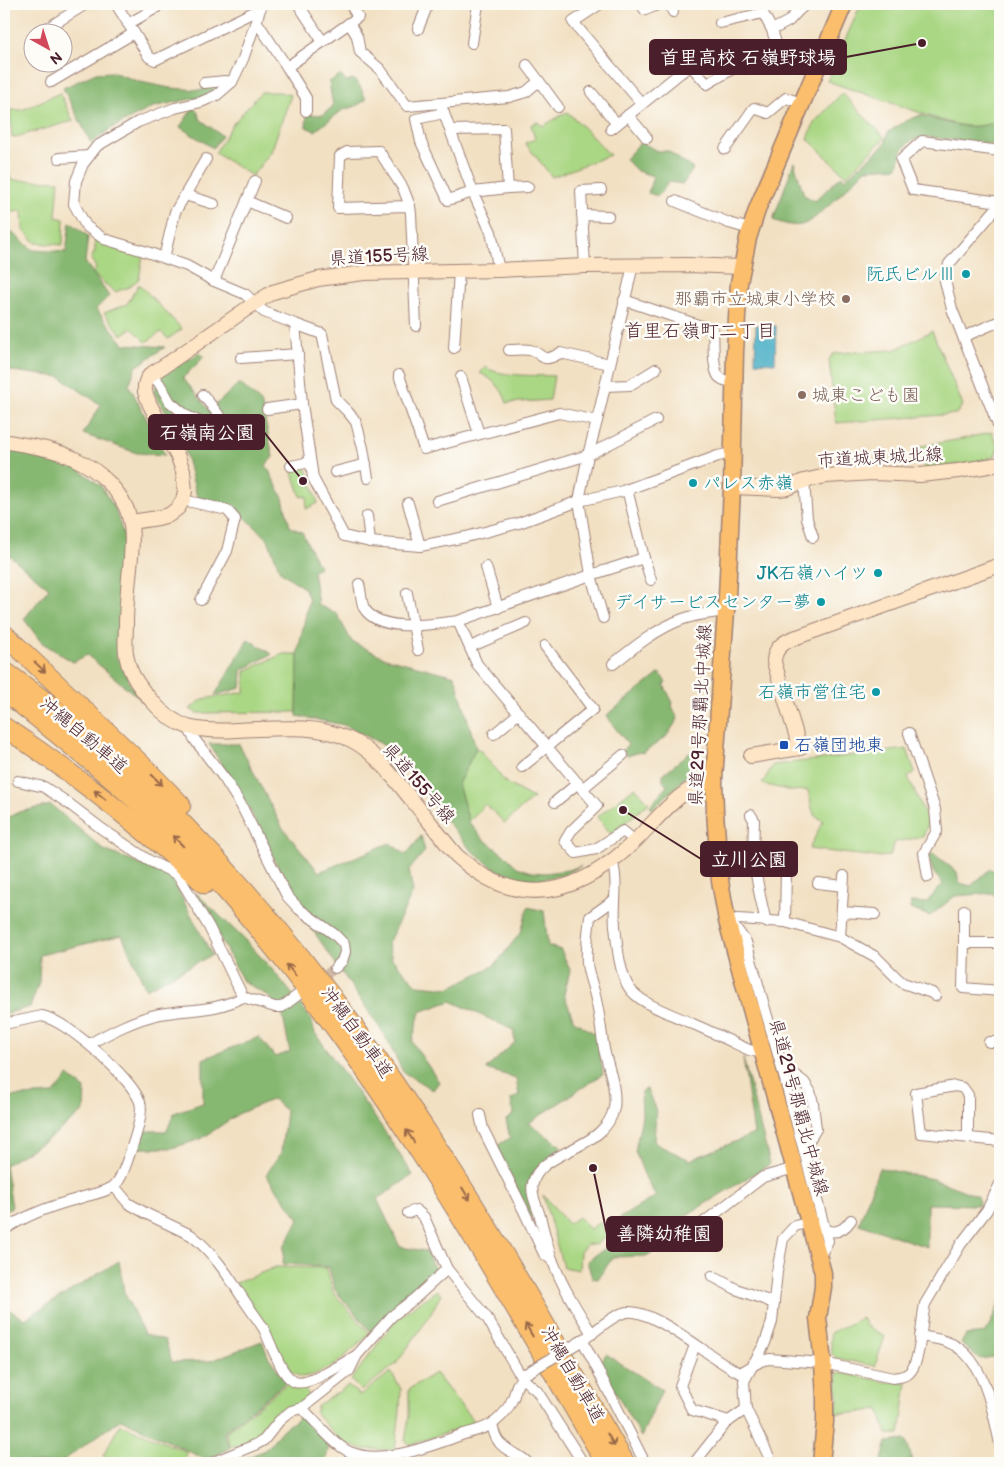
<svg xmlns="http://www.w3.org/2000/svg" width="1004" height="1467" viewBox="0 0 1004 1467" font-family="'Balsamiq Sans','Klee One',sans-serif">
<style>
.green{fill:#aad784;stroke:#7a7b58}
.forest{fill:#87b872;stroke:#686c4e}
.water{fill:#46adc5;stroke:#486678}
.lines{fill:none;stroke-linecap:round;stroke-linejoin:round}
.street-tunnel{stroke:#d0b9a4;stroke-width:10;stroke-dasharray:10 5;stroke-linecap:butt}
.street-casing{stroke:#9e8076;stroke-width:12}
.secondary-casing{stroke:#9e8076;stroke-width:16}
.primary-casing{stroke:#9e8076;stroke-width:19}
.highway-casing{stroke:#9e8076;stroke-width:21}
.street{stroke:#fff;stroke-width:10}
.secondary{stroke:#fde5c5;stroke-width:14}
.primary{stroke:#fabe6d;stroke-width:16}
.highway{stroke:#fabe6d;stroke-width:19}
.street-bridge-casing{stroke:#9e8076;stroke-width:12;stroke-linecap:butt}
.street-bridge{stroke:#fff;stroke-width:10}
.oneway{stroke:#996749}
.culture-dot{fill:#0f9aa8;stroke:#fdfcf7;stroke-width:2}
.education-dot{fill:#8d6e63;stroke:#fdfcf7;stroke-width:2}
.transit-dot{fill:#1a4fb4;stroke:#fdfcf7;stroke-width:2}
.labels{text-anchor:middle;stroke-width:5;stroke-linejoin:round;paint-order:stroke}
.street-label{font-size:18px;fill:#4a1f2b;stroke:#fdfcf7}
.culture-label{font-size:18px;fill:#0d838f;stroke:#fdfcf7;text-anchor:end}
.education-label{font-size:18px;fill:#785e54;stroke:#fdfcf7;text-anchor:end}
.transit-label{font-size:18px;fill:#164399;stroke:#fdfcf7;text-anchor:start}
.neighbourhood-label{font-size:19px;fill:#4a1f2b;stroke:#fdfcf7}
.leader{fill:none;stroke:#4a1f2b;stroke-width:2}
.callout-dot{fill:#4a1f2b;stroke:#fdfcf7;stroke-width:2}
.callout{fill:#4a1f2b;stroke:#4a1f2b;stroke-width:2}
.callout-label{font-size:19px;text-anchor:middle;font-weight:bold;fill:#fff}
</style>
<rect width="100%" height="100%" fill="#fdfcf7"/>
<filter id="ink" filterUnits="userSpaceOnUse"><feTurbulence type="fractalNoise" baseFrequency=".02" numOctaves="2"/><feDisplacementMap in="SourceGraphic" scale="10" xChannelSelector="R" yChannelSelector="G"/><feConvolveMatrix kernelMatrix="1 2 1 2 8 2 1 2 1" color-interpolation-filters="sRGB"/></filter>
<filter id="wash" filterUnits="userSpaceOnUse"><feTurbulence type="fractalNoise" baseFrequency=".0096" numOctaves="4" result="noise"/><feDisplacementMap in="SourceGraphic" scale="20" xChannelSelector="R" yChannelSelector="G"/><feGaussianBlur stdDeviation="1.12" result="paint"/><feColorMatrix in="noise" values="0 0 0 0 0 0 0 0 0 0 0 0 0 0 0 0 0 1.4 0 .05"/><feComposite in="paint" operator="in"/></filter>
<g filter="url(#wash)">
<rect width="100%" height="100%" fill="#f2e0c2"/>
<g class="green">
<path d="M 861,4 L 1000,4 L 1000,118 C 991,125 979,127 967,126 C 950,124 932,117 915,111 C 886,101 856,91 827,81 Z"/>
<polygon points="261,92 279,92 291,95 271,152 252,176 215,153 232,125"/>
<polygon points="60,93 73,121 12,138 10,110 22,110"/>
<polygon points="842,93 885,138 846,176 808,139 814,123"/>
<polygon points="567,112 577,121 610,155 552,177 525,143 535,139 531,125 537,122 543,126"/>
<polygon points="7,167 11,180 59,181 56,217 64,219 63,245 36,243 23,230 22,211 4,213 4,168"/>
<polygon points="95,236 143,255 139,279 129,287 115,292 93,274 96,268 91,259 95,251"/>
<polygon points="139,284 182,329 168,339 161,332 146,342 132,328 122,335 104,313 127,304"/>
<polygon points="932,331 963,405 956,414 836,423 829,360 831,356 836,353 894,350"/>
<path d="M 486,367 C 497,377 538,375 554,376 L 550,400 L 507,403 C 502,388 494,380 480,373 Z"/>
<path d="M 992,432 L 998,448 L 995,456 C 980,464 943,466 924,469 L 921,446 L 962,439 Z"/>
<polygon points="304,467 307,469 318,503 306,509 307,496 301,497 292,470"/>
<polygon points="283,654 298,654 297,712 197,713 190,709 203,699 245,692 245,671"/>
<polygon points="476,748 480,750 506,783 533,798 505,823 485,804 469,822 458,784"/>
<polygon points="907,749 915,772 908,777 929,822 923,837 895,842 890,856 876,857 809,849 823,821 815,816 812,809 808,790 791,791 762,784 773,765"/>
<polygon points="635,787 649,803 611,834 597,817"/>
<polygon points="543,1195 568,1224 578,1217 590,1229 600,1222 607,1235 596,1245 587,1244 580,1252 579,1270 563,1267"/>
<polygon points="276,1267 327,1268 333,1292 370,1334 335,1365 313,1375 301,1377 291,1372 267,1328 236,1283"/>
<polygon points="437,1290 441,1295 425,1323 396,1364 361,1391 351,1380 397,1318"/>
<polygon points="862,1318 866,1326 885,1336 875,1366 836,1358 832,1354 830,1333"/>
<polygon points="391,1372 401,1389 400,1411 395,1450 361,1449 340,1441 315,1413 318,1405 348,1386 360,1395"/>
<polygon points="837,1372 886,1382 907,1382 900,1434 887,1434 879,1409 856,1413 835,1413 838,1400"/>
<polygon points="435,1373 475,1423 410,1445 405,1441 409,1416 409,1389"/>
<polygon points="290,1381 302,1386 310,1396 274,1422 263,1435 244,1447 230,1446 226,1432"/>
<polygon points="120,1424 187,1452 182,1463 122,1463 103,1456"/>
</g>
<g class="forest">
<polygon points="112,72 140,82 170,88 201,90 216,85 217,88 205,96 153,107 112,128 91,143 63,88 96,73"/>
<polygon points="340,75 346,81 353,79 360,86 366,100 354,107 344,109 315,131 306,127 307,114 323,115 333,106 329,82"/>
<polygon points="193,108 197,111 200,119 222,136 213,148 180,127"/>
<path d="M 921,115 C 948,123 974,134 1000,119 L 1000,142 L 994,145 L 929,137 C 907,138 901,147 898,167 L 866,169 C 852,182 820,218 804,224 C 795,228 781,223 773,220 L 794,162 L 804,195 L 815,201 L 841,176 L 845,179 L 885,144 L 888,132 L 906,121 Z"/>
<polygon points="641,142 657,151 668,151 693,169 683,184 669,182 658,196 648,193 653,176 637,171 625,159"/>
<polygon points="70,222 88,236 85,262 109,296 96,309 124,344 165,347 136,367 129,385 165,455 137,453 83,434 101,405 60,377 4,370 4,226 33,250 66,252"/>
<polygon points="199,353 204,357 183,378 209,410 219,402 239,383 261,402 273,457 266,465 283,498 290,527 302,532 319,567 313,570 318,605 337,614 352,642 386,658 455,676 476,748 458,784 469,822 482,838 508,858 517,867 532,872 546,873 568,870 581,866 564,875 537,880 521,878 506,874 492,867 470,849 430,801 407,762 380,743 344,725 297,716 298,651 309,600 305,589 280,571 268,539 232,505 197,497 187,458 175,425 153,391 162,376"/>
<polygon points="14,451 53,458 76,467 101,486 115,509 124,537 123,663 129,682 139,698 87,655 73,662 41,642 24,619 49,588 4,551 4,459"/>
<polygon points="248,639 272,654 242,670 241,688 215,695"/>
<polygon points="660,673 666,683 664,685 673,703 672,706 678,719 666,737 643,753 640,752 627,756 623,750 628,744 612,724 607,715"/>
<polygon points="209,744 239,744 282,827 319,872 390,843 406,855 421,836 425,851 409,870 413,892 388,943 392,959 417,985 449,988 495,965 521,932 528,907 544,911 548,946 561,950 570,970 564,994 574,1021 597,1035 603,1074 529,1123 562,1147 534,1171 528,1188 535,1219 530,1216 496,1146 510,1138 506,1120 513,1115 511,1099 519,1096 516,1078 486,1069 515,1042 513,1030 451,1001 420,1012 412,1042 439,1082 433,1090 403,1072 384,1034 312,929 292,896 248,806"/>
<path d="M 697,747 L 701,747 C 700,768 667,795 652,809 L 650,806 L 667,786 L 663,781 L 663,774 Z"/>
<polygon points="51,805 104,850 171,877 212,955 146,989 122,935 40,955 39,983 30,1007 4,1014 4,819 19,812"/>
<polygon points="934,854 957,872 959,883 971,886 990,869 1000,873 1000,904 993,893 955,896 930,916 910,909 911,902 926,903 943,884 934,873 927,856"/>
<polygon points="195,892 247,942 278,976 310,1017 315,1033 383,1129 413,1175 377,1199 400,1247 426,1251 436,1272 371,1332 335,1290 329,1267 283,1264 284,1247 299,1219 266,1175 281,1153 286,1111 273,1099 238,1114 201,1139 172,1148 137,1148 142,1131 167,1131 174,1113 203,1103 203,1059 259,1037 275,1057 290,1052 282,1012 268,996 243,981"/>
<polygon points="743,1058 770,1164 682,1218 660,1248 646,1256 613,1257 598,1279 592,1278 587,1261 613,1243 620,1218 656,1196 645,1177 635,1151 642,1116 641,1091 647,1089 656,1111 654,1141 658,1145 690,1160 754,1134"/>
<polygon points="68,1076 85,1089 84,1111 50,1138 5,1165 12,1207 5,1212 4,1210 4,1097 54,1094"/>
<polygon points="879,1168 933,1179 978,1196 979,1205 927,1204 927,1247 859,1224"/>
<polygon points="119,1261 124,1292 144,1334 165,1340 172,1362 210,1361 262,1341 268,1356 286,1382 224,1432 230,1448 207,1460 121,1419 60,1463 4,1463 4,1307 25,1319"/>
<polygon points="1000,1302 1000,1356 980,1359 961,1343 966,1335 986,1333"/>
<polygon points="606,1354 662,1390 641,1437 600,1364"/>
<polygon points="301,1416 329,1446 325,1463 233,1463 265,1450 283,1429"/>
<polygon points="906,1440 913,1463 881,1463 887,1442"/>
</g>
<polygon class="water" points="756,325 776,326 775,363 755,362"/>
</g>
<g filter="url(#ink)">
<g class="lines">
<polyline class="street-tunnel" points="315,983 335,968"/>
<g class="street-casing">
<g id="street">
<polyline points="116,4 149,57 155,60 260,9"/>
<polyline points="262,4 243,59 232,82 217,95 201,102 175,108 138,122 97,146 83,164 76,181 74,204 86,226 104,239 144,251 187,266 214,281 245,294 264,312 295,324 302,404 313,478 344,536 370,542 420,546 466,537 519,523 579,501 623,491 718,456 732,453"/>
<polyline points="298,4 323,42"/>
<polyline points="600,4 573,22 642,104 690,65 707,84 776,43 772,30 789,21 798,11 806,4"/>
<polyline points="641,4 645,10 660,4"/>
<polyline points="670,4 673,12"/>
<polyline points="257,22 287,67 306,98 306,111"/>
<polyline points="349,23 357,36 360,52 380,69 407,106 509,97 526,92 539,81 558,107"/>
<polyline points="720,23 763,13 772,30"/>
<polyline points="128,24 156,8"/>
<polyline points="49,27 86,4"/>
<polyline points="418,29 428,4"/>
<polyline points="472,43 478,4"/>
<polyline points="668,55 682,72"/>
<polyline points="527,65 539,81"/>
<polyline points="287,67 358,17 350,4"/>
<polyline points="51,82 134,33"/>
<polyline points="204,83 225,81 232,82"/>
<polyline points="591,92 617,124"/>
<polyline points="442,108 474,195 491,232 499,270"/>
<polyline points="444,113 416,119 421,142 448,200 473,192 508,188 504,129 450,130"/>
<polyline points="628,115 647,138"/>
<polyline points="611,129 642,104"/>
<polyline points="725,149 754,108 768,113 786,98 802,103"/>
<polyline points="1000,151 922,141 901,160 913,190 1000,202"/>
<polyline points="59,158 89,156"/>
<polyline points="508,188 528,187"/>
<polyline points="185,195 214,204"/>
<polyline points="247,201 286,218"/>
<polyline points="675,201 729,223 750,229"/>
<polyline points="1000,204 949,264 946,275 945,281 952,309 1000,430"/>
<polyline points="410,206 403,188 379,151 347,152 340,156 338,208 410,206 411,214 416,326"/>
<polyline points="582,215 608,216"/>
<polyline points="164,258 175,212 206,159"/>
<polyline points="633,265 597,421 588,455 579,501 591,575 458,621 477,664 597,806 571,831 565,841 576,853 596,849 623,831 635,841"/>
<polyline points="585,266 581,191 601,190"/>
<polyline points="214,281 255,181"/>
<path d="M 624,300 L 713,330 C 714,341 712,369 719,377 C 723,381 729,381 734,381"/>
<polyline points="295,324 322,334 336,400 348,412 356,422 363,448 368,478"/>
<polyline points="963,337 1000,321"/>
<polyline points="454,348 459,271"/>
<path d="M 509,350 C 516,350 524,349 530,350 C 544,353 540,365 560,353 L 610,364"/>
<polyline points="241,358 298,354"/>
<polyline points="151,374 159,383 170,402 187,416 200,422 219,442 227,443 230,438 230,429 203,395"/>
<polyline points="399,375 424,449 559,413 597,421"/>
<polyline points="461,377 479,434"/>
<polyline points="605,386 630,385 656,369"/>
<polyline points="267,409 302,404"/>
<polyline points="291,466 310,462"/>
<polyline points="335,472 366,464"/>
<polyline points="804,481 807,519 813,537"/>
<polyline points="183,500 227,510 235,519 227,551 201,600"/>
<polyline points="437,501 588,455 656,420"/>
<polyline points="408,503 420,546"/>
<polyline points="367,516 370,542"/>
<polyline points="644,558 651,580"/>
<polyline points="486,567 498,608"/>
<path d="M 359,584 C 361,591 361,602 364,608 C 380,634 433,624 458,621"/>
<polyline points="407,593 418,650"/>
<polyline points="603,618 591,575 644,558 627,489"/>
<polyline points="470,647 526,623"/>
<path d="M 613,664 C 634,647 658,628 683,619 C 697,614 712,613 726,611"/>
<polyline points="189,727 191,733 195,740 224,778 241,805 287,896 299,909 334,934 344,944 345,952 342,961 335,968"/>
<polyline points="909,733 935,809 937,831 924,853 928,877"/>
<polyline points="494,734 519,713"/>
<polyline points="522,767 593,709 545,646"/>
<polyline points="18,781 44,787 68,803 102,829 148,860 178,875 209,927 243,997"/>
<polyline points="582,789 623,755"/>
<polyline points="555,802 578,783"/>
<polyline points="751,815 754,820 753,857 760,896 766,922"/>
<path d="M 612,861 C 619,881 613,905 615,926 C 617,944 619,970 628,986 C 638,1004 675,1015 693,1024 C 712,1032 730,1041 749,1050 L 763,1053"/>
<polyline points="818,883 843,886"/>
<polyline points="964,910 964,943"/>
<polyline points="842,912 875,914"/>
<polyline points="727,921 738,919 785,922 786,869"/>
<polyline points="728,921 738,931 746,942 781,1065 828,1241 819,1258"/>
<polyline points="785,922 840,937 844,876"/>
<polyline points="840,937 876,957 897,978 903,983 932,993 935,996"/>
<polyline points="1000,943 964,943 963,988 1000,991"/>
<path d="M 4,1024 L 42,1016 C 66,1020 132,1078 140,1102 C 144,1115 134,1140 130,1153 C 126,1163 122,1180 113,1187 C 103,1193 88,1195 77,1199 C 51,1206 26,1215 4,1230"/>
<polyline points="989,1042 1000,1042"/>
<path d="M 89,1044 C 111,1032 135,1019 160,1014 C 188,1009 218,1011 243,997 L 275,1007 L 282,1007 L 298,995"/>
<polyline points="781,1065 804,1082 810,1091 813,1103 816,1129 804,1149"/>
<polyline points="480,1115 483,1129 523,1209 544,1254 552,1260"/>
<polyline points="968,1138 968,1095 963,1088 955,1086 916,1093 921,1133 1000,1141"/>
<path d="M 114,1186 L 128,1203 L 147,1214 L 191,1235 C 212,1251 228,1275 242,1297 C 249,1308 257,1318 264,1329 C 267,1336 270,1343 273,1350 C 278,1360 284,1377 295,1382 C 309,1387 345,1362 357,1355"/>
<polyline points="408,1213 416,1210 424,1217 447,1269 487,1318 522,1378 537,1391 583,1463"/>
<polyline points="695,1229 763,1177 795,1168"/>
<polyline points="712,1276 736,1289 774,1303"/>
<path d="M 592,1334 C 578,1311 563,1288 554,1264 C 547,1248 544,1230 539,1213 C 536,1204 530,1192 533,1183 C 540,1150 606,1150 614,1108 C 617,1089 608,1067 604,1049 C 601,1032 600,1016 596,1000 C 594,988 588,975 587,963 C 586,948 588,932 590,917 L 614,900"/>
<path d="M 920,1336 C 933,1338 949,1340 960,1349 C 985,1367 994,1415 1000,1444"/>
<polyline points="583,1341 645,1463"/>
<path d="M 578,1343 C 594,1334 606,1319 623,1313 C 649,1303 713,1361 740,1373 L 761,1361 L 769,1359 L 823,1363 L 893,1378 C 899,1377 904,1377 909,1373 C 921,1363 921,1321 925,1304 L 961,1244 L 987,1210 L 1000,1184"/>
<polyline points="695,1345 680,1386 692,1410 729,1421"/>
<path d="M 302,1408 C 315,1421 334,1445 350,1452 C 383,1466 432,1445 464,1434 C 475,1431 488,1428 496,1421 C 502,1416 509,1407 512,1400 C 515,1395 515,1390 517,1385 C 519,1381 523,1377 526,1373"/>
<path d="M 492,1424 C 493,1429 494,1434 497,1439 C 503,1451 519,1453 528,1463"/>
<polyline points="695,1462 726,1423 746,1409"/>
<polyline points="211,1463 257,1444 264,1440 279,1421 291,1411 302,1408 349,1371 357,1355 392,1316 414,1299 447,1269"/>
<path d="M 772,1463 L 746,1409 L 744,1381 L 765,1343 L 772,1322 L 777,1272 L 783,1239 L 795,1226 L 810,1222 C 826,1231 838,1239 851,1220"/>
</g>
</g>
<g class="secondary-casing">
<g id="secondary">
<path d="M 4,441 C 27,446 52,448 73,458 C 98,469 124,492 130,520 C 133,532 132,545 131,557 C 129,580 126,603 126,625 C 126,636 124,648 127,659 C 130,674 141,690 152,701 C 161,712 174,722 188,727 C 204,731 221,731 237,730 C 275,729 313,723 349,739 C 375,751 393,777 411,799 C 426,817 440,836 456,855 C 519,913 580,895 637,839 C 660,816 681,787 714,779"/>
<polyline points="732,487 779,489 787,488 804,481 826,476 873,473 920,475 958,471 1000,464"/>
<polyline points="131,522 158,518 169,515 178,508 183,500 185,491 183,471 178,457 150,405 145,392 145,385 147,379 151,374 170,362 255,303 273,292 318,279 364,273 499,270 585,266 688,265 741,267"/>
<path d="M 751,756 L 800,748 L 774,662 C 774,648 784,641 797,637 L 1000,565"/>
</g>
</g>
<g class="primary-casing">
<polyline id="primary" points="821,1463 825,1422 825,1399 823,1363 818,1318 823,1287 823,1273 727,921 720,881 715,812 714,779 727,597 732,487 735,352 739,283 748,238 758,207 844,4"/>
</g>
<g class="highway-casing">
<g id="highway">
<polyline points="4,634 144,767 181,805"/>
<path d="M 4,671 C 182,797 322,969 440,1152 C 506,1253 564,1359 625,1463"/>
<path d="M 4,691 C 25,707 45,724 66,741 C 121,785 175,833 222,886 C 376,1060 490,1264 606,1463"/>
<path d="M 4,727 C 75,774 142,827 205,884"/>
</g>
</g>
<use href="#street" class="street"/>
<use href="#secondary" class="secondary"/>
<use href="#primary" class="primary"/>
<use href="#highway" class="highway"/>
<g class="street-bridge-casing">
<polyline id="street-bridge" points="527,1373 578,1343"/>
</g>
<use href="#street-bridge" class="street-bridge"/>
</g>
<defs><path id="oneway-shaft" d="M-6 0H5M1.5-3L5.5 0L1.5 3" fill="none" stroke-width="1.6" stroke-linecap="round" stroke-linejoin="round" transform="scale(1.25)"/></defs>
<g class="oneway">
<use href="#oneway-shaft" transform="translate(40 667) rotate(43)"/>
<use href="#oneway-shaft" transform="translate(157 780) rotate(45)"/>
<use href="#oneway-shaft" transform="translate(100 795) rotate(-141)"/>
<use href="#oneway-shaft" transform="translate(178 841) rotate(-135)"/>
<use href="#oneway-shaft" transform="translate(291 970) rotate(-129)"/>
<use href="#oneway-shaft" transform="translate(410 1136) rotate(-123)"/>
<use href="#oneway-shaft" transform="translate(466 1194) rotate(59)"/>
<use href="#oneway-shaft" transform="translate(529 1330) rotate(-120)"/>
<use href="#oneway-shaft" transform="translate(611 1440) rotate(60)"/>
</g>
</g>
<g class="culture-dot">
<circle cx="966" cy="274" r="5"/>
<circle cx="693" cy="483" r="5"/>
<circle cx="878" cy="573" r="5"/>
<circle cx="821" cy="602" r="5"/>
<circle cx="876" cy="692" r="5"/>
</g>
<g class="education-dot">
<circle cx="846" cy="299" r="5"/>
<circle cx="802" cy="395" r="5"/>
</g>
<rect class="transit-dot" x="779" y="740" width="10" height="10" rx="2.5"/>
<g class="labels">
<g class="street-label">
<text transform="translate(379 256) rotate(-3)" y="6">県道155号線</text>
<text transform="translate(880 457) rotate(-3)" y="6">市道城東城北線</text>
<text transform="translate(700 715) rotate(-87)" y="6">県道29号那覇北中城線</text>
<text transform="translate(84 735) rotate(40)" y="6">沖縄自動車道</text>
<text transform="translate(419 783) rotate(49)" y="6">県道155号線</text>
<text transform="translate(357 1032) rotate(54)" y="6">沖縄自動車道</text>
<text transform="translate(799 1107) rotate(75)" y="6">県道29号那覇北中城線</text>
<text transform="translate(573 1374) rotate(60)" y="6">沖縄自動車道</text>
</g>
<g class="culture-label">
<text x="956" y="280">阮氏ビルⅢ</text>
<text x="703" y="489" text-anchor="start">パレス赤嶺</text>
<text x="868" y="579">JK石嶺ハイツ</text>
<text x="811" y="608">デイサービスセンター夢</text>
<text x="866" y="698">石嶺市営住宅</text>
</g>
<g class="education-label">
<text x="836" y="305">那覇市立城東小学校</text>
<text x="812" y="401" text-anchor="start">城東こども園</text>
</g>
<g class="transit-label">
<text x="794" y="751">石嶺団地東</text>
</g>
<g class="neighbourhood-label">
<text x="700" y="337">首里石嶺町二丁目</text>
</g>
</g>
<path class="leader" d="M922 43L846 57M303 481L264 432M623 810L701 859M593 1168L607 1234"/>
<g class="callout-dot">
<circle cx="922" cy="43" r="5"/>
<circle cx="303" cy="481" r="5"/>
<circle cx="623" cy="810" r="5"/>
<circle cx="593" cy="1168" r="5"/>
</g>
<g class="callout">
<rect x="650" y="40" width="196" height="34" rx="5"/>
<rect x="149" y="415" width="115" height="34" rx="5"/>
<rect x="701" y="842" width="96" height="34" rx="5"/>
<rect x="607" y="1217" width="115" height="34" rx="5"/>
</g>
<g class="callout-label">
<text x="748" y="64">首里高校 石嶺野球場</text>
<text x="207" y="439">石嶺南公園</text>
<text x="749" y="866">立川公園</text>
<text x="664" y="1240">善隣幼稚園</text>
</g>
<rect width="1004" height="1467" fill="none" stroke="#fdfcf7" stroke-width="20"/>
<g transform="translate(48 48) rotate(141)"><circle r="24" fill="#fdfcf7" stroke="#b5a4a5"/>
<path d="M0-4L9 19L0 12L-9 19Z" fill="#d1495b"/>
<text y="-8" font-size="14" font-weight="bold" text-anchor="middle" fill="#4a1f2b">N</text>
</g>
</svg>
